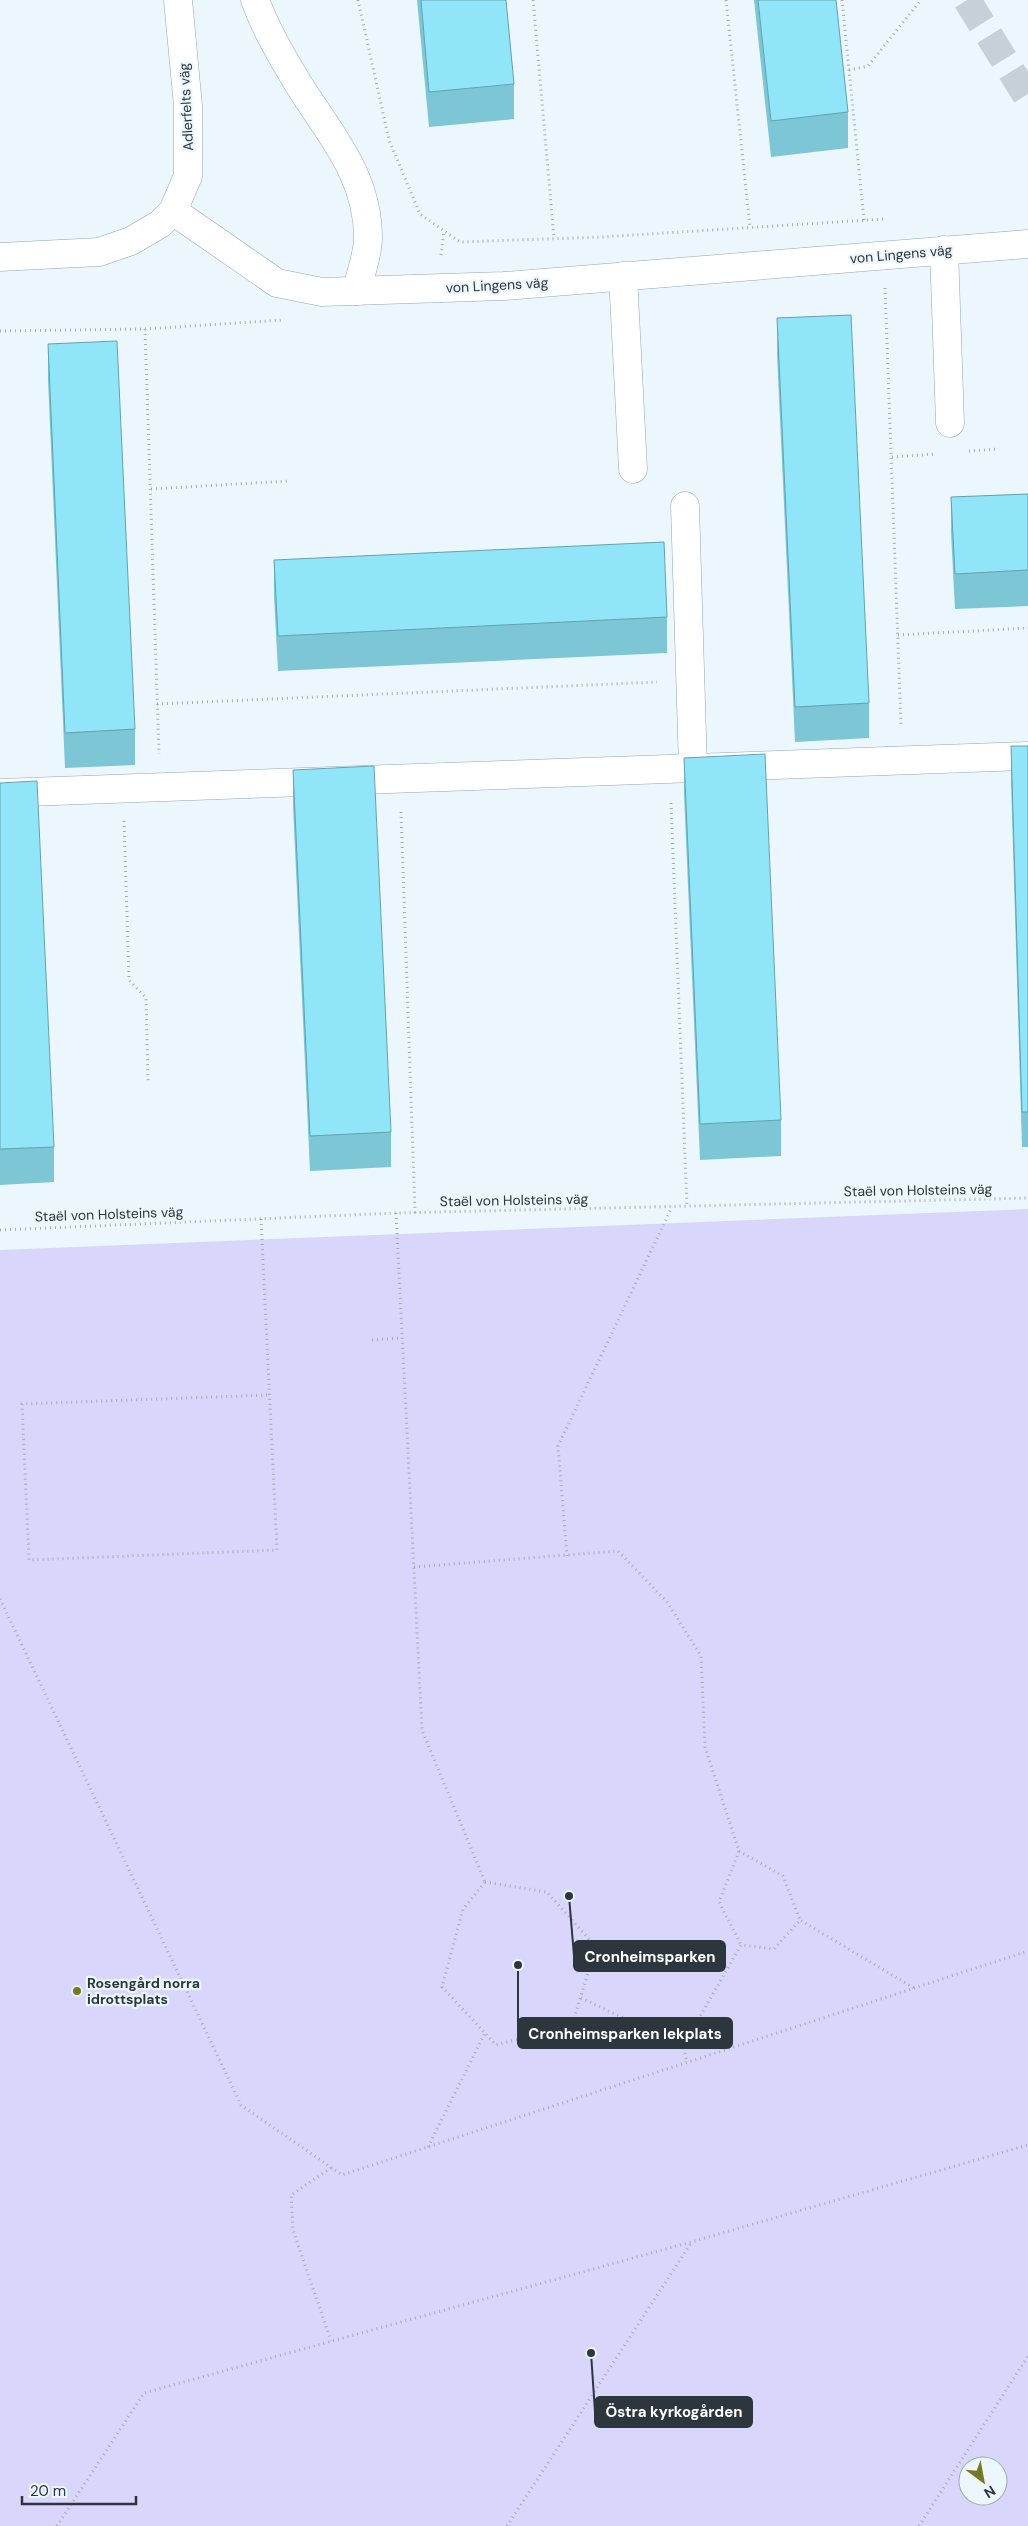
<svg xmlns="http://www.w3.org/2000/svg" width="1028" height="2526" viewBox="0 0 1028 2526" font-family="'DM Sans',sans-serif">
<style>
.green{fill:#d9d6fb;fill-rule:evenodd}
.lines{fill:none;stroke-linecap:round;stroke-linejoin:round}
.minor-tunnel{stroke:#c6d0d7;stroke-width:28;stroke-dasharray:28 14;stroke-linecap:butt}
.minor-casing{stroke:#90a7b7;stroke-width:29}
.path{stroke:#a2acb3;stroke-width:3;stroke-dasharray:1 4;stroke-linecap:butt}
.minor{stroke:#fff;stroke-width:28}
.wall{fill:#7cc6d5}
.building{fill:#90e6f8;stroke:#65a1ae}
.poi-dot{fill:#767922;stroke:#ecf6fd;stroke-width:2}
.labels{text-anchor:middle;stroke-width:4.5;stroke-linejoin:round;paint-order:stroke}
.street-label{font-size:14px;fill:#2d363d;stroke:#ecf6fd}
.poi-label{font-size:14px;font-weight:bold;fill:#2d363d;stroke:#ecf6fd;text-anchor:start}
.leader{fill:none;stroke:#2d363d;stroke-width:2}
.callout-dot{fill:#2d363d;stroke:#ecf6fd;stroke-width:2}
.callout{fill:#2d363d;stroke:#2d363d;stroke-width:2}
.callout-label{font-size:15px;text-anchor:middle;font-weight:bold;fill:#fff}
</style>
<rect width="100%" height="100%" fill="#ecf6fd"/>
<path class="green" d="M 1028,1209 L 1028,2526 L 0,2526 L 0,1250 ZM 968,2466 L 998,2466 L 998,2496 L 968,2496 Z"/>
<g class="lines">
<polyline class="minor-tunnel" points="967,0 1028,98"/>
<g class="minor-casing">
<g id="minor">
<path d="M 255,0 C 266,30 282,57 299,85 C 330,135 368,175 368,238 C 368,255 360,274 357,291"/>
<polyline points="173,211 277,283 322,292 504,286 1028,244"/>
<polyline points="944,250 950,423"/>
<polyline points="0,257 99,252 131,241 160,224 173,211 188,176 188,106 178,0"/>
<polyline points="623,276 633,469"/>
<polyline points="685,506 693,768"/>
<polyline points="0,793 1028,756"/>
</g>
</g>
<g class="path">
<polyline points="358,0 389,140 420,214 460,242 602,237 884,219"/>
<polyline points="533,0 554,238"/>
<polyline points="726,0 750,227"/>
<polyline points="842,0 864,220"/>
<polyline points="849,70 868,66 921,0"/>
<polyline points="441,255 444,231"/>
<polyline points="885,288 901,726"/>
<polyline points="145,329 159,754"/>
<polyline points="0,331 145,329 283,320"/>
<polyline points="969,451 999,449"/>
<polyline points="892,457 936,454"/>
<polyline points="151,489 289,481"/>
<polyline points="898,635 1028,628"/>
<polyline points="157,704 657,682"/>
<polyline points="671,803 687,1207"/>
<polyline points="401,812 415,1213"/>
<polyline points="124,821 129,980 146,998 148,1081"/>
<polyline points="396,1213 422,1730 485,1882"/>
<polyline points="261,1219 277,1550 29,1560 22,1404 269,1395"/>
<polyline points="0,1230 396,1213 1028,1198"/>
<polyline points="372,1340 402,1338"/>
<polyline points="567,1556 558,1446 672,1207"/>
<polyline points="414,1567 618,1551 667,1602 701,1656 705,1747 739,1851 719,1902 741,1945"/>
<polyline points="0,1599 241,2105 342,2175 1028,1951"/>
<polyline points="739,1851 783,1876 800,1920"/>
<polygon points="485,1882 547,1892 596,1947 572,2025 496,2045 442,1987 463,1909"/>
<polyline points="581,1998 683,2046 687,2062"/>
<polyline points="683,2046 741,1945 774,1949 800,1920 914,1988"/>
<polyline points="428,2147 485,2033"/>
<polyline points="331,2168 291,2195 293,2230 331,2341"/>
<polyline points="57,2526 144,2393 691,2242 1028,2145"/>
<polyline points="507,2526 691,2243"/>
<polyline points="919,2526 1028,2356"/>
</g>
<use href="#minor" class="minor"/>
</g>
<g class="wall">
<polygon points="417,0 506,0 514,84 514,119 429,127"/>
<polygon points="754,0 836,0 848,112 848,148 771,157"/>
<polygon points="777,318 869,703 869,738 795,742 777,354"/>
<polygon points="48,344 135,729 135,765 65,768 48,380"/>
<polygon points="1028,494 1028,606 955,609 951,533 951,497"/>
<polygon points="274,560 667,617 667,653 278,671 274,596"/>
<polygon points="1011,746 1028,746 1028,1147 1022,1147 1011,782"/>
<polygon points="684,758 781,1120 781,1156 700,1160 684,794"/>
<polygon points="293,770 391,1132 391,1167 310,1171 293,806"/>
<polygon points="0,783 54,1147 54,1182 0,1185"/>
</g>
<g class="building">
<polygon points="421,0 506,0 514,84 429,92"/>
<polygon points="758,0 836,0 848,112 771,121"/>
<polygon points="851,315 869,703 795,707 777,318"/>
<polygon points="117,341 135,729 65,733 48,344"/>
<polygon points="1028,494 1028,570 955,574 951,497"/>
<polygon points="664,542 667,617 278,636 274,560"/>
<polygon points="1011,746 1028,746 1028,1112 1022,1112"/>
<polygon points="765,754 781,1120 700,1124 684,758"/>
<polygon points="374,766 391,1132 310,1136 293,770"/>
<polygon points="37,781 54,1147 0,1149 0,783"/>
</g>
<circle class="poi-dot" cx="77" cy="1991" r="5"/>
<g class="labels">
<g class="street-label">
<text transform="translate(186 107) rotate(-93)" y="5">Adlerfelts väg</text>
<text transform="translate(901 254) rotate(-5)" y="5">von Lingens väg</text>
<text transform="translate(497 285) rotate(-3)" y="5">von Lingens väg</text>
<text transform="translate(918 1190) rotate(-1)" y="5">Staël von Holsteins väg</text>
<text transform="translate(514 1200) rotate(-1)" y="5">Staël von Holsteins väg</text>
<text transform="translate(109 1214) rotate(-2)" y="5">Staël von Holsteins väg</text>
</g>
<g class="poi-label">
<text x="87" y="1988">Rosengård norra<tspan x="87" dy="16">idrottsplats</tspan></text>
</g>
</g>
<path class="leader" d="M569 1896L574 1956M518 1965L518 2033M591 2353L595 2412"/>
<g class="callout-dot">
<circle cx="569" cy="1896" r="5"/>
<circle cx="518" cy="1965" r="5"/>
<circle cx="591" cy="2353" r="5"/>
</g>
<g class="callout">
<rect x="574" y="1941" width="151" height="30" rx="5"/>
<rect x="518" y="2018" width="214" height="30" rx="5"/>
<rect x="595" y="2397" width="157" height="30" rx="5"/>
</g>
<g class="callout-label">
<text x="650" y="1962">Cronheimsparken</text>
<text x="625" y="2039">Cronheimsparken lekplats</text>
<text x="674" y="2417">Östra kyrkogården</text>
</g>
<g transform="translate(983 2481) rotate(148)"><circle r="24" fill="#ecf6fd" stroke="#a0a9b0"/>
<path d="M0-4L9 19L0 12L-9 19Z" fill="#767922"/>
<text y="-8" font-size="14" font-weight="bold" text-anchor="middle" fill="#2d363d">N</text>
</g>
<path d="M22 2496v8h114v-8" fill="none" stroke="#2d363d" stroke-width="2.5"/>
<text x="30" y="2496" font-size="15" fill="#2d363d" stroke="#ecf6fd" stroke-width="4" paint-order="stroke">20 m</text>
</svg>
